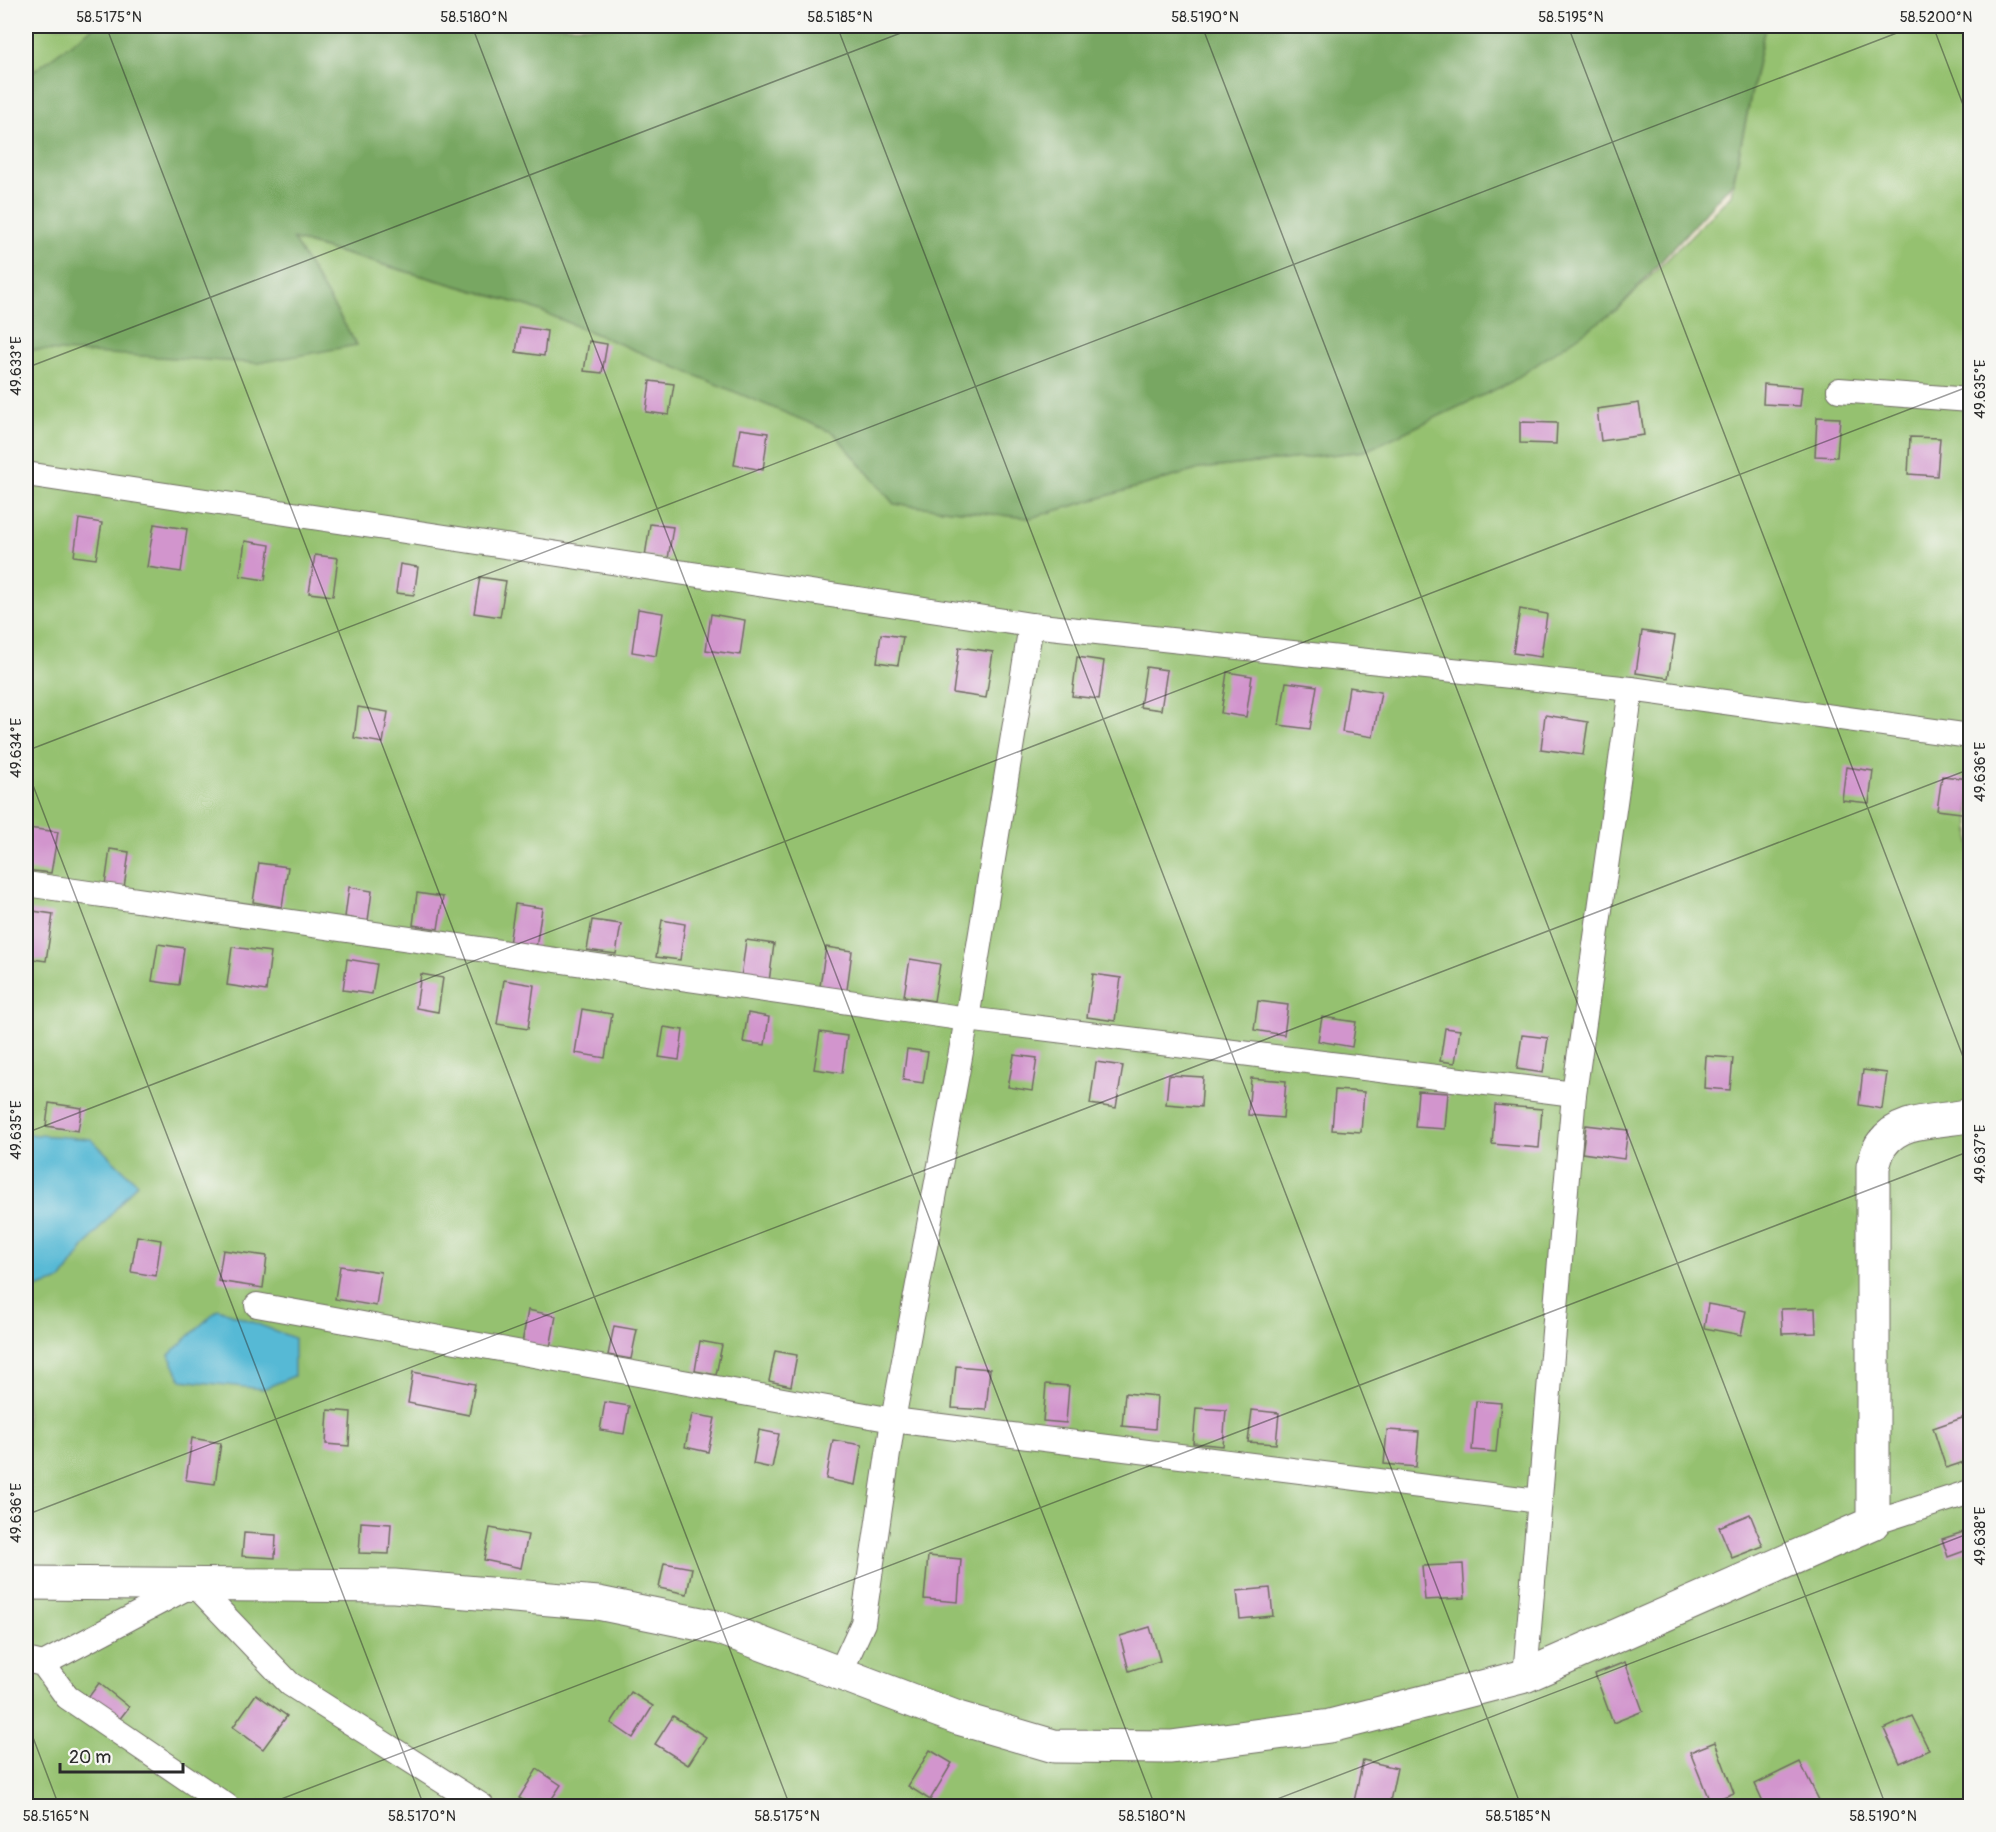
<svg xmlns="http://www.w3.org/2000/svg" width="1996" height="1832" viewBox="0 0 1996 1832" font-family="Pangolin,sans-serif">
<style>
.green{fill:#95c16f;stroke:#60764d;stroke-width:1.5}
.forest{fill:#78a762;stroke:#526946;stroke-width:1.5}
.water{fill:#57b9d5;stroke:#417280;stroke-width:1.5}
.building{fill:#d295cd}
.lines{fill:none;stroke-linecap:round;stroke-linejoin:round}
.lane-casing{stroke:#6f6c62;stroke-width:26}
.street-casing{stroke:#6f6c62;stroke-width:35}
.lane{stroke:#fff;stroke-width:24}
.street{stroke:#fff;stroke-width:33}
.ticks{fill:none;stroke:#2b2b2b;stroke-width:1.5;stroke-opacity:0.45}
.neatline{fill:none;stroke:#2b2b2b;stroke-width:2}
.ticks-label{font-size:15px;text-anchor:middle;fill:#2b2b2b}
</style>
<rect width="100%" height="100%" fill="#f6f6f2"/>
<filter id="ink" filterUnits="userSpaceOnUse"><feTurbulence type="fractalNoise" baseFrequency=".0167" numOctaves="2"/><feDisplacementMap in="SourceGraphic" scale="12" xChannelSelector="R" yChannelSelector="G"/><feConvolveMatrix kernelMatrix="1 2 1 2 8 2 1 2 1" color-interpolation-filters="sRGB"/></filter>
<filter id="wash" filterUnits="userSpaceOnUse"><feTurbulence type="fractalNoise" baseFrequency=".008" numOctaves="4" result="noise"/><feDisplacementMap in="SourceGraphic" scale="24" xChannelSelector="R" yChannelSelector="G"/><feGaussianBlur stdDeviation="1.35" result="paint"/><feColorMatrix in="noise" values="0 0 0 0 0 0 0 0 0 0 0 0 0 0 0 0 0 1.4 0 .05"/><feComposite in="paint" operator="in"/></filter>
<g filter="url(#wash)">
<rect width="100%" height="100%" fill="#ede5c9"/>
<g class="green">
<polygon points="26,26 95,26 26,81"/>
<polygon points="1765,26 1970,26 1970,1806 26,1806 26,346 357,345 292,239 531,307 834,433 894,504 1030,518 1200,469 1365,451 1618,309 1731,195"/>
</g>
<polygon class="forest" points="95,26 1765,26 1733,182 1618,309 1511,382 1365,451 1200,469 1030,518 894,504 834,433 531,307 293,239 357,345 258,363 26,349 26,77"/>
<g class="water">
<polygon points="26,1134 91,1139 137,1183 85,1246 61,1280 26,1291"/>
<polygon points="218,1309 294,1338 294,1376 263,1389 181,1380 169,1355"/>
</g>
<g id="blocks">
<g class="building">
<polygon points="520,327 547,331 544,356 516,352"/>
<polygon points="589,341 607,344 602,373 584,371"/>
<polygon points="650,381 674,384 669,415 646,412"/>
<polygon points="1764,384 1802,387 1800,406 1763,404"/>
<polygon points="1639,403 1644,435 1601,441 1597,409"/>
<polygon points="1817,417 1840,418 1837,457 1815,456"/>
<polygon points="1520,422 1557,423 1556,444 1520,443"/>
<polygon points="740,429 768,433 763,470 734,465"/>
<polygon points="1910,437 1940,438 1937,476 1908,474"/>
<polygon points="79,519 102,523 96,559 74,556"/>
<polygon points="154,524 187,529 181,572 147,567"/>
<polygon points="650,524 673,527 668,559 645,556"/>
<polygon points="245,541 270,545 265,580 240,576"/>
<polygon points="315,555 338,558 333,596 309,593"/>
<polygon points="400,564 418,567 414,595 396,593"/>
<polygon points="480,577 506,581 500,617 474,613"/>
<polygon points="638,609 663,613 656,656 632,652"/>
<polygon points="1520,609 1547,614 1541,657 1513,653"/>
<polygon points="711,614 745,620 740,655 706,650"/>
<polygon points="1642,631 1675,636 1668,678 1636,673"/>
<polygon points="881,634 903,637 898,665 877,662"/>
<polygon points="959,647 993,652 986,698 953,693"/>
<polygon points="1077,657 1104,661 1099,699 1072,696"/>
<polygon points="1146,667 1167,670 1161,710 1140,707"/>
<polygon points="1227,672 1252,676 1246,717 1221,713"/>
<polygon points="1286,682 1317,686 1310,729 1279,725"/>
<polygon points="1349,687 1381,692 1373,737 1342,732"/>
<polygon points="358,707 388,712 383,743 354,738"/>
<polygon points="1545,715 1588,722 1583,755 1541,749"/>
<polygon points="1846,767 1873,771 1869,803 1842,800"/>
<polygon points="1942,776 1970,779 1969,814 1937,810"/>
<polygon points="28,828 58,832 51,873 26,870 26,847"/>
<polygon points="110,849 129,852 124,888 105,885"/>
<polygon points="259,863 288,867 282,907 253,902"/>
<polygon points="349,887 372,891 368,921 345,917"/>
<polygon points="417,893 443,897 438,929 413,925"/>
<polygon points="515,904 542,908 536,948 509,944"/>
<polygon points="26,910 53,914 46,961 26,958"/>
<polygon points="592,920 621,924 616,954 587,950"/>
<polygon points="662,920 685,924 680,960 656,957"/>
<polygon points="746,940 774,944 769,982 741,978"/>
<polygon points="158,944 184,948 179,985 152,981"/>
<polygon points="232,947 271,952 266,991 227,985"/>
<polygon points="826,947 852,951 847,990 820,986"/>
<polygon points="347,959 377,964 372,994 343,990"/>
<polygon points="910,959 940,964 934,1001 904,996"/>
<polygon points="421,974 443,978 438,1012 416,1008"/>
<polygon points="1093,974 1121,978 1115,1021 1087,1017"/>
<polygon points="504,980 534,985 528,1029 497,1024"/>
<polygon points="1258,1001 1288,1005 1284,1035 1254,1030"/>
<polygon points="582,1009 612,1014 605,1058 575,1053"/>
<polygon points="748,1013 769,1017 765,1045 743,1042"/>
<polygon points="1322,1017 1356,1022 1352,1047 1318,1041"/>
<polygon points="664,1027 683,1030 679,1060 659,1057"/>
<polygon points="1445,1028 1460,1030 1455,1063 1440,1061"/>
<polygon points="820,1032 847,1036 842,1073 814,1069"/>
<polygon points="1522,1035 1548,1038 1543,1073 1517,1069"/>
<polygon points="907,1049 928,1052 923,1083 903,1080"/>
<polygon points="1014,1055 1037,1058 1032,1091 1008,1087"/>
<polygon points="1706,1056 1733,1058 1730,1090 1704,1088"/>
<polygon points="1096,1062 1123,1066 1116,1108 1090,1104"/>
<polygon points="1863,1070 1887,1073 1882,1109 1859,1105"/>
<polygon points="1169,1075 1203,1077 1201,1107 1166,1104"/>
<polygon points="1251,1078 1286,1081 1283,1118 1248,1115"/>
<polygon points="1335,1090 1364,1092 1361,1132 1332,1130"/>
<polygon points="1418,1091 1448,1093 1445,1129 1415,1127"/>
<polygon points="49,1103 82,1108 78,1131 46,1126"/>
<polygon points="1495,1105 1542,1109 1539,1148 1492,1144"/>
<polygon points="1586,1125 1628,1130 1624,1159 1582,1153"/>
<polygon points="137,1236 161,1240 156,1276 131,1272"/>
<polygon points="223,1250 267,1256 263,1288 218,1281"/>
<polygon points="340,1266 381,1272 376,1306 335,1299"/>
<polygon points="1708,1304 1746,1311 1741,1335 1704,1328"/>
<polygon points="1815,1308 1816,1333 1782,1334 1781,1309"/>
<polygon points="528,1310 556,1316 550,1348 522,1343"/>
<polygon points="614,1326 637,1330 631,1359 608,1355"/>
<polygon points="700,1341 722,1345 716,1375 695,1371"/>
<polygon points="775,1351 797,1355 791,1386 769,1381"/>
<polygon points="956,1366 990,1369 986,1410 952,1408"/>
<polygon points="413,1372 475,1384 469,1415 408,1403"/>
<polygon points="1046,1384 1069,1386 1066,1423 1043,1421"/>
<polygon points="1125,1393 1157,1396 1155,1429 1122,1426"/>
<polygon points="1476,1401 1501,1403 1496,1452 1472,1450"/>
<polygon points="605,1402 629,1406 624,1434 600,1430"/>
<polygon points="1196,1408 1226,1410 1223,1446 1193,1443"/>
<polygon points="328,1410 351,1412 349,1446 326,1444"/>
<polygon points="1252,1410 1279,1413 1276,1444 1248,1442"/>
<polygon points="692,1414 715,1418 708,1452 685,1447"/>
<polygon points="1965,1417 1970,1433 1970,1460 1946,1468 1933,1428"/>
<polygon points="759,1430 779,1434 772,1468 753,1464"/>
<polygon points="1387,1430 1419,1432 1416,1467 1384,1464"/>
<polygon points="192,1438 221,1443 215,1484 186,1480"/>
<polygon points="833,1440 862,1445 855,1485 826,1479"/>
<polygon points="1750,1514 1763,1546 1732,1558 1719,1527"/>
<polygon points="361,1522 391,1524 389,1554 359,1553"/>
<polygon points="490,1528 528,1535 521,1568 484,1560"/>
<polygon points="1969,1530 1970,1549 1948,1557 1942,1539"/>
<polygon points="244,1533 276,1535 275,1558 242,1556"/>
<polygon points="928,1556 961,1559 958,1602 924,1599"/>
<polygon points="664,1563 692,1568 687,1594 659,1588"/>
<polygon points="1463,1564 1465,1598 1425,1600 1422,1566"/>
<polygon points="1270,1588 1273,1616 1240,1619 1237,1591"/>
<polygon points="1150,1627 1160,1661 1129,1671 1120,1636"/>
<polygon points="1625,1662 1643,1711 1613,1723 1595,1674"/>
<polygon points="99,1683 129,1707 115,1725 85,1702"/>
<polygon points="631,1692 653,1706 633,1738 611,1723"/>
<polygon points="256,1694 287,1716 263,1749 233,1727"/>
<polygon points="673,1716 706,1737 688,1765 655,1744"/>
<polygon points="1912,1716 1929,1750 1900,1763 1884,1729"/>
<polygon points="1715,1742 1734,1793 1710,1802 1690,1752"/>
<polygon points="930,1750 952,1763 930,1800 908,1786"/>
<polygon points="1363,1760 1397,1768 1389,1806 1353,1806"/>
<polygon points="1800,1762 1822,1806 1765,1806 1755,1784"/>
<polygon points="537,1769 561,1785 547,1806 532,1806 519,1798"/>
</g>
</g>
</g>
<g filter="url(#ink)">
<use href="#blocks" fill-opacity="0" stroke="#6f6c62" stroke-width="1.5"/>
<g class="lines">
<g class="lane-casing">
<g id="lane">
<polyline points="1839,390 1970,400"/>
<polyline points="26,474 1031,625 1631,689"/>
<polyline points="26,884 967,1019 1574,1094"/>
<polyline points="257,1305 893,1420 1539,1501"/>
<polyline points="1873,1523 1970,1492"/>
<polyline points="26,1660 43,1664 67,1697 227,1806"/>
<polyline points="43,1664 194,1584 290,1684 482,1806"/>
<polyline points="840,1673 863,1623 893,1420 967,1019 1031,625"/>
<polyline points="1525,1676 1574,1094 1631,689 1970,736"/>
</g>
</g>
<g class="street-casing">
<path id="street" d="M 26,1583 L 394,1586 L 598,1603 L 720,1628 L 958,1718 L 1054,1746 L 1171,1747 L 1330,1726 L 1525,1676 L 1873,1523 L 1873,1166 C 1876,1159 1877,1150 1882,1144 C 1902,1116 1941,1123 1970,1115"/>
</g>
<use href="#lane" class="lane"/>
<use href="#street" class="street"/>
</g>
</g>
<path class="ticks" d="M 106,26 L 790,1806M 472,26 L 1155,1806M 837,26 L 1521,1806M 1202,26 L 1886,1806M 1568,26 L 1970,1075M 1933,26 L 1970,123M 26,368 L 919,26M 26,751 L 1915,26M 26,767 L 424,1806M 26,1133 L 1970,386M 26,1515 L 1970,769M 26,1719 L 59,1806M 263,1806 L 1970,1151M 1259,1806 L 1970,1533"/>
<rect width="1996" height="1832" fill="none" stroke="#f6f6f2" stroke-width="66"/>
<path d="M60 1763v9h123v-9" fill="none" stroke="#2b2b2b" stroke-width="3"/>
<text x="69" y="1763" font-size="18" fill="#2b2b2b" stroke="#f6f6f2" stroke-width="4.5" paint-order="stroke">20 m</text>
<rect x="33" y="33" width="1930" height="1766" class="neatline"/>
<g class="ticks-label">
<text x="109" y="22">58.5175°N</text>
<text x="474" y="22">58.5180°N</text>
<text x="840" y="22">58.5185°N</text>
<text x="1205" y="22">58.5190°N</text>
<text x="1571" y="22">58.5195°N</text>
<text x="1936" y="22">58.5200°N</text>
<text transform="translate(16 366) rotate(-90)" y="5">49.633°E</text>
<text transform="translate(1980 389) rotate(-90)" y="5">49.635°E</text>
<text transform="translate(16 748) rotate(-90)" y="5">49.634°E</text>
<text transform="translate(1980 772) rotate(-90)" y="5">49.636°E</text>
<text transform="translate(16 1130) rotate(-90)" y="5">49.635°E</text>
<text transform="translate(1980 1154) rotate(-90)" y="5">49.637°E</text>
<text transform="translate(16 1513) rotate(-90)" y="5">49.636°E</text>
<text transform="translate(1980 1536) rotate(-90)" y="5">49.638°E</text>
<text x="56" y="1821">58.5165°N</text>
<text x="422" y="1821">58.5170°N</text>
<text x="787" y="1821">58.5175°N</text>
<text x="1152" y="1821">58.5180°N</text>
<text x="1518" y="1821">58.5185°N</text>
<text x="1883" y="1821">58.5190°N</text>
</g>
</svg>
